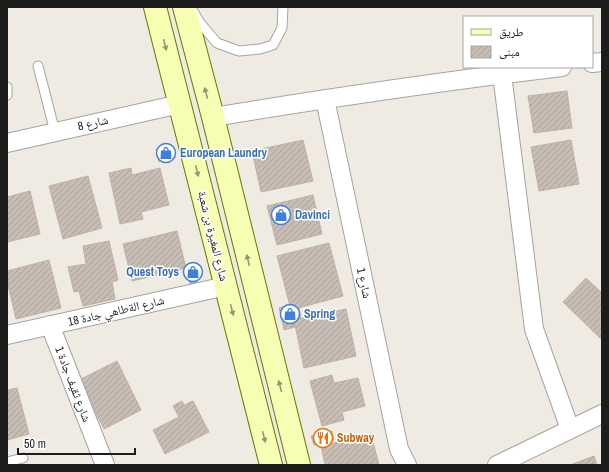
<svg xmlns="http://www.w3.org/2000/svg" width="609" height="472" viewBox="0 0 609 472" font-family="'Archivo Narrow','Noto Naskh Arabic',sans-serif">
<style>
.building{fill:url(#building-hatch);stroke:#c1b1a3}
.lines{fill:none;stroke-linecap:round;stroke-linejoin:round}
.lane-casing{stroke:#a4a4a4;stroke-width:11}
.street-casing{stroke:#a4a4a4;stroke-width:20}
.secondary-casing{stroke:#677800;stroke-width:24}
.lane{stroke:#fff;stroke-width:9}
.street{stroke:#fff;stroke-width:18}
.secondary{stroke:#f7fdb2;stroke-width:22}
.oneway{fill:#95986f}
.labels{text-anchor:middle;stroke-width:3;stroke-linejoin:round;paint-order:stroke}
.street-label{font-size:12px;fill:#1d1d1d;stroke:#fff}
.shop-label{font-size:12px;font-weight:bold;fill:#366cbe;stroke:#fff;text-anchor:start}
.food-label{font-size:12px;font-weight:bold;fill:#c56008;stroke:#fff;text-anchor:start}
</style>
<defs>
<pattern id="building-hatch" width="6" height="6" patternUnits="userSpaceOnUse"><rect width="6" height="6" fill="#c7bdb5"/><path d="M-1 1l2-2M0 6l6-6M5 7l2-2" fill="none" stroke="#aaa29b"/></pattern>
</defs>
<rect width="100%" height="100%" fill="#efebe2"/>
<g class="building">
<polygon points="567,91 572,128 534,133 528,96"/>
<polygon points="303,140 313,181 261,192 252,151"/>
<polygon points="571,140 579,184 539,191 531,147"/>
<polygon points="172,145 175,158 159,162 156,149"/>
<polygon points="131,168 132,175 160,168 169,205 141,212 143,219 120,224 109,173"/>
<polygon points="88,176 102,228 63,239 49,186"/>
<polygon points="30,191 40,234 7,242 7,197"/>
<polygon points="313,195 322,234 277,245 267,206"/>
<polygon points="177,231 186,268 132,281 123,244"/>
<polygon points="109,241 118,280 112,282 115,299 83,306 79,291 74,292 68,267 86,264 83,246"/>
<polygon points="329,243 343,296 291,310 277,256"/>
<polygon points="49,260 61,308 16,319 7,281 7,271"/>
<polygon points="198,265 201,275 197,282 190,284 186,268"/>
<polygon points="586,278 602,293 602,340 563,302"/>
<polygon points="289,305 291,310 299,308 301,318 294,320 295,327 284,330 279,308"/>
<polygon points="346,309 356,356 304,368 294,320"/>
<polygon points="117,361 141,410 104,429 79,380"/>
<polygon points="332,375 334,383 358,378 365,406 342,412 344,420 322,426 310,381"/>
<polygon points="17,388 29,434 7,440 7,390"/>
<polygon points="182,401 184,405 193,401 209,432 165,454 153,430 179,417 173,406"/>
<polygon points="332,431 334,440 314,445 311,436"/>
<polygon points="371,434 379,465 325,465 321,446"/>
<polygon points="594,456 597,465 570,465"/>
</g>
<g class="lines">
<g class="lane-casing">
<g id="lane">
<polyline points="193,11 200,23 217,43 239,51 260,49 273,45 282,28 283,7"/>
<polyline points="38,66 55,132"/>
<polyline points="7,87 7,95"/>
<polyline points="7,462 23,458"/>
</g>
</g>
<g class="street-casing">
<g id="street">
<polyline points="592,63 602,62"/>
<polyline points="502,74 534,329 570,429"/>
<polyline points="325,99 399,449 407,465"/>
<path d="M 213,117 C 329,98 445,81 562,67"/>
<polyline points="7,143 180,104"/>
<polyline points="50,325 105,465"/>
<polyline points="7,335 226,286"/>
<polyline points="497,465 602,414"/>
</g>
</g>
<g class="secondary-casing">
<g id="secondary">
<polyline points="155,7 271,465"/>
<polyline points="184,7 213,117 299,465"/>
</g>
</g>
<use href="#lane" class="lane"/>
<use href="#street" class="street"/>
<use href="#secondary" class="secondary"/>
</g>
<defs><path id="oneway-solid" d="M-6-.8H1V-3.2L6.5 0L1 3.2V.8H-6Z"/></defs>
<g class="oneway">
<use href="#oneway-solid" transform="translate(165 45) rotate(76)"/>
<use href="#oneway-solid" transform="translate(206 93) rotate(-105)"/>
<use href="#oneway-solid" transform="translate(197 171) rotate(76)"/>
<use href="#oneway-solid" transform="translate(248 260) rotate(-104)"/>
<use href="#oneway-solid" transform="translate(232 310) rotate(76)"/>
<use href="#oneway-solid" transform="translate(280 386) rotate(-104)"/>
<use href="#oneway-solid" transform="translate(264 437) rotate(76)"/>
</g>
<defs>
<g id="shop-ring" transform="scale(1)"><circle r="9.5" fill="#fff" stroke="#3f7fe0" stroke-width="1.5"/><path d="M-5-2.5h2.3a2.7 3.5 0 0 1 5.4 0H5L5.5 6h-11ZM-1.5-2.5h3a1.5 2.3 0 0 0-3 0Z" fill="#3f7fe0"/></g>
<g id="restaurant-ring" transform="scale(1)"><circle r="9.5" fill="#fff" stroke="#e8710a" stroke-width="1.5"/><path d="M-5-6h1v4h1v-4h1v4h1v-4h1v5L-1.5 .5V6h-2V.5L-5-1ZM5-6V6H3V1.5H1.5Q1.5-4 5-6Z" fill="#e8710a"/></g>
</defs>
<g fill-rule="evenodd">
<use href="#shop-ring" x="166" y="153"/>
<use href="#shop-ring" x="281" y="215"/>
<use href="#shop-ring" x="193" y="272"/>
<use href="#shop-ring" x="290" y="314"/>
<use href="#restaurant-ring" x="323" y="438"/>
</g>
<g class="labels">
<g class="street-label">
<text transform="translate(93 123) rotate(-13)" y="4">شارع 8</text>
<text transform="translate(213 236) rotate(76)" y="4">شارع المغيرة بن شعبة</text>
<text transform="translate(364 283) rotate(78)" y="4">شارع 1</text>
<text transform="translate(116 311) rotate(-13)" y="4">شارع الةطاهي جادة 18</text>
<text transform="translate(73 384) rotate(69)" y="4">شارع ثقيف جادة 1</text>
</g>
<g class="shop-label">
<text x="180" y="157">European Laundry</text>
<text x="295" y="219">Davinci</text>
<text x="179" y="276" text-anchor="end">Quest Toys</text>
<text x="304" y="318">Spring</text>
</g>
<g class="food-label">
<text x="337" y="442">Subway</text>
</g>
</g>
<rect width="609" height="472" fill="none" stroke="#1d1d1d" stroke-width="16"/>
<rect x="463" y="16" width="130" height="52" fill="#ffffff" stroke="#a5a5a5"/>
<rect x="471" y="29" width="20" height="6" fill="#f7fdb2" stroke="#a5a5a5"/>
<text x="499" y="36" font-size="12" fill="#1d1d1d">طريق</text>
<rect x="471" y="46" width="20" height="12" fill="url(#building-hatch)" stroke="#a5a5a5"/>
<text x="499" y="56" font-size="12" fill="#1d1d1d">مبنى</text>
<path d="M18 448v6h117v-6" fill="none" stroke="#1d1d1d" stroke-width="2"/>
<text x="24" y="448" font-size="12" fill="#1d1d1d" stroke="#ffffff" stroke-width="3" paint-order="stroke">50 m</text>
</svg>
